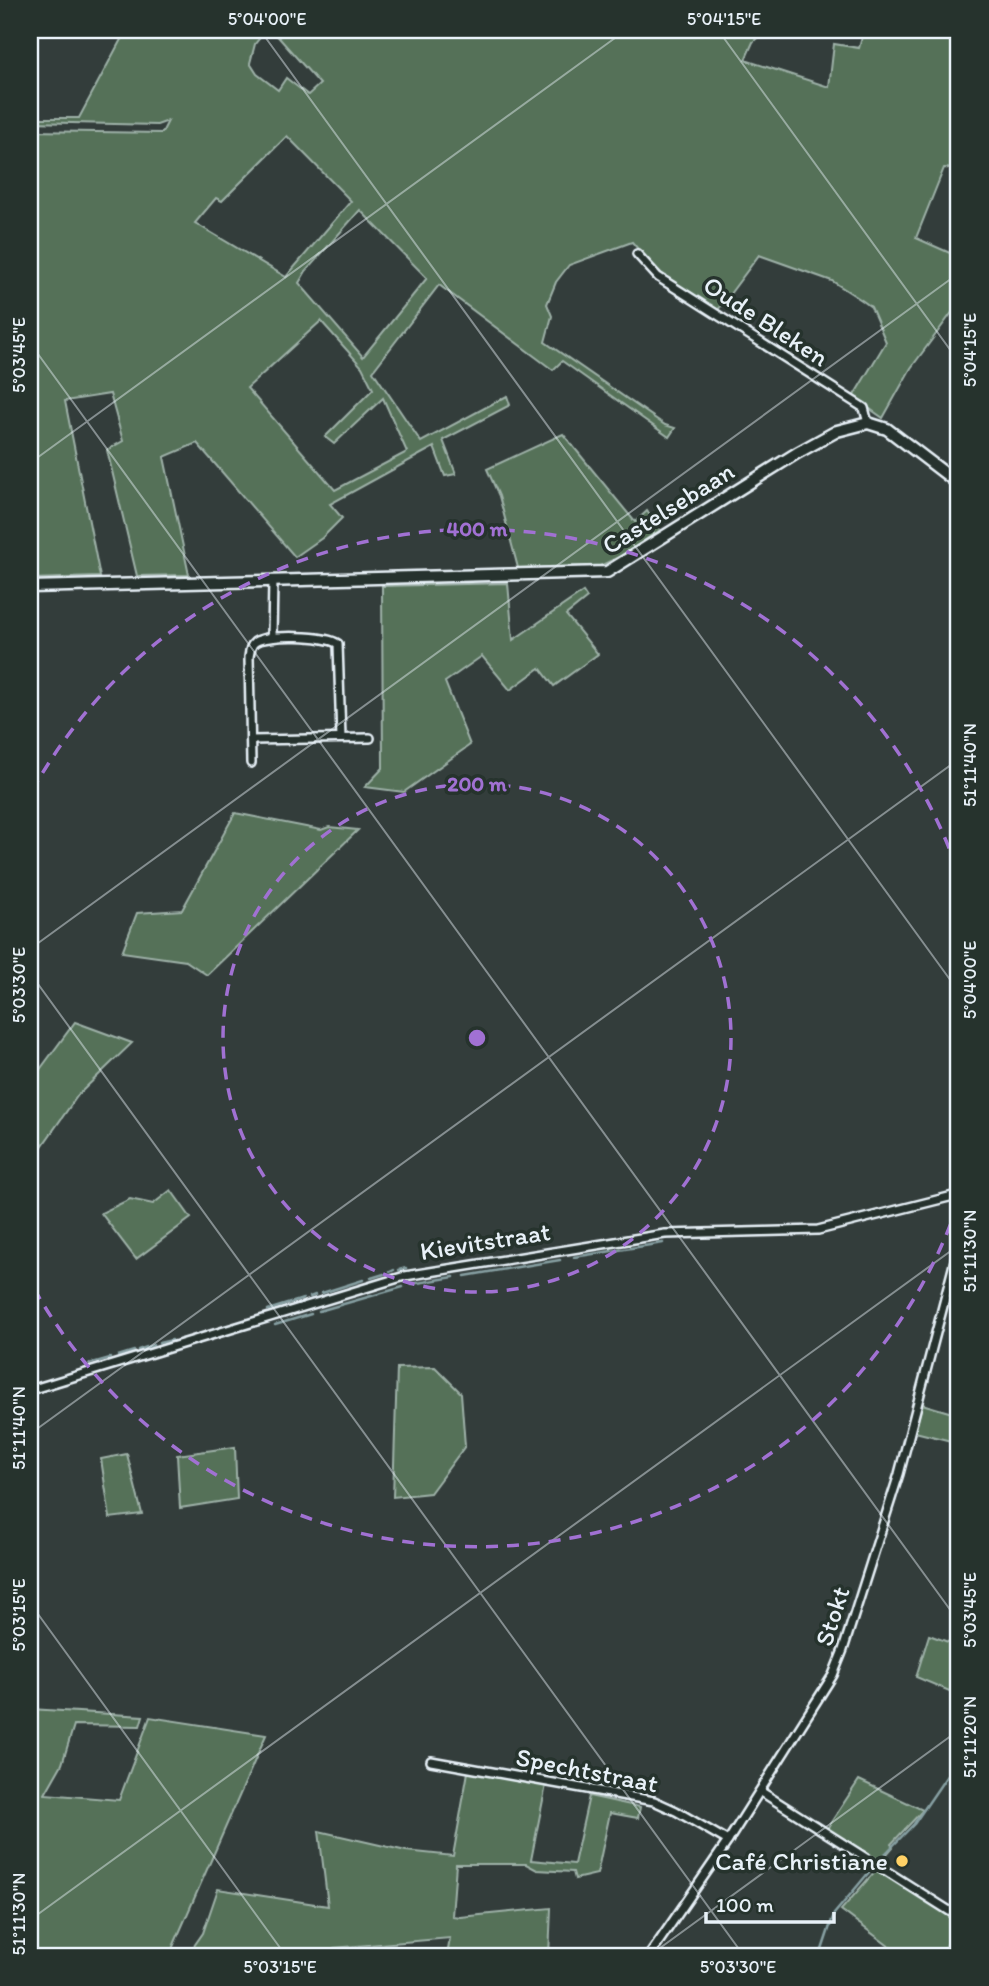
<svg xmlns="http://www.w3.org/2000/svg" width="989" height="1986" viewBox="0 0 989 1986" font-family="Itim,sans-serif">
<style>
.green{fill:#557159;stroke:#9eb1a8;stroke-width:2;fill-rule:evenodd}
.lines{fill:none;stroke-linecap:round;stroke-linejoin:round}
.stream{stroke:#87a0a3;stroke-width:2.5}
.street-casing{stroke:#e8f1f8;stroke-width:12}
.secondary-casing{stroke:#e8f1f8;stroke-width:15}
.street{stroke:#26332d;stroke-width:7}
.secondary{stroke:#26332d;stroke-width:10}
.ticks{fill:none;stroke:#e8f1f8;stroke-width:2;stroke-opacity:0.45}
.ring{fill:none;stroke:#a171d3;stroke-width:3.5;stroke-dasharray:12 9}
.poi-dot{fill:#ffd166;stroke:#26332d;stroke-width:2.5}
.labels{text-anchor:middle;stroke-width:7;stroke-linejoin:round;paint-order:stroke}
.street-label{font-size:26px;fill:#e8f1f8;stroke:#26332d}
.poi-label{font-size:26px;fill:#e8f1f8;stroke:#26332d;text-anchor:end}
.centre{fill:#a171d3;stroke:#26332d;stroke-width:3.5}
.ring-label{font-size:21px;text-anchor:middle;font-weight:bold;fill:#a171d3;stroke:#26332d;stroke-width:7;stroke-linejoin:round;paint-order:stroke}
.neatline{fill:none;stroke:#e8f1f8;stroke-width:2.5}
.ticks-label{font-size:18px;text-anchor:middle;fill:#e8f1f8}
</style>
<rect width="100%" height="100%" fill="#333d3b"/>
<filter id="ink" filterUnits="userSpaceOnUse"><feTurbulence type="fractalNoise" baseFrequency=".0143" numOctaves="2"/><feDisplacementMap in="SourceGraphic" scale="14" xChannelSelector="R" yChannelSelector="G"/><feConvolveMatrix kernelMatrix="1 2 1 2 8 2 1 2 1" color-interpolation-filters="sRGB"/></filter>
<g filter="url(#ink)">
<g class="green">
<path d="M 126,30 L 266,30 L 255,44 L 250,63 L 257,74 L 278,90 L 286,78 L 308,95 L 320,84 L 272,30 L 765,30 L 753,42 L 745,60 L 829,87 L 834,44 L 859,48 L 864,30 L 959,30 L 959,169 L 944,168 L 916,238 L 959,257 L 959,303 L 911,368 L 883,418 L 853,397 L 886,342 L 871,307 L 863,301 L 832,281 L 759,255 L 718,310 L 657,271 L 632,242 L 569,265 L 556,282 L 547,304 L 552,316 L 545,342 L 665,425 L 675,428 L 669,437 L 562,361 L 553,370 L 439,285 L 373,371 L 421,442 L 507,396 L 510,405 L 443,440 L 456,474 L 445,476 L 434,447 L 330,504 L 342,518 L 322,538 L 295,557 L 197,443 L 164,457 L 189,575 L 137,576 L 107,450 L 123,441 L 110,394 L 65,401 L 100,577 L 30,579 L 30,131 L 162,133 L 168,121 L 157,125 L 30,122 L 30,118 L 79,118 ZM 287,136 L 351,201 L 286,277 L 195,223 L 216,198 L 222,201 ZM 360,210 L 427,278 L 363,357 L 299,283 L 306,271 ZM 321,321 L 362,367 L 373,389 L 325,437 L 334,444 L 383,398 L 407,452 L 335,490 L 247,388 Z"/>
<polygon points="563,434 635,522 647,511 660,530 621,556 600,566 518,568 499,496 487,469"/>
<polygon points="508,583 513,640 583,592 587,598 566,615 598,654 554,686 540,668 510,690 482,656 445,682 470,745 404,792 365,787 383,768 382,586"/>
<polygon points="235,813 321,830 329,827 358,830 207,975 186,961 122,952 137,913 182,910"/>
<polygon points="75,1022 132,1043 78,1095 38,1152 30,1146 30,1083"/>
<polygon points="171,1190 191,1218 136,1259 101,1213 130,1199 153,1204"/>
<polygon points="435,1367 461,1393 465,1446 430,1493 393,1497 397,1368"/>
<polygon points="922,1404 959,1415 959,1443 915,1432"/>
<polygon points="235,1447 237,1499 180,1508 177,1455"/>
<polygon points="127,1454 142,1514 110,1518 101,1459"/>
<polygon points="929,1635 959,1646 959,1695 916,1677"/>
<polygon points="30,1709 143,1716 140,1726 74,1725 62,1764 45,1794 119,1800 150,1717 266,1735 169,1956 30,1956"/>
<polygon points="468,1772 546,1785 531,1860 574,1864 589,1796 640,1807 638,1818 610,1813 597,1874 575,1879 573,1872 537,1870 526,1864 456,1864 452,1916 460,1917 551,1908 549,1956 447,1956 450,1938 334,1948 333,1956 187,1956 203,1933 218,1889 328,1906 319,1831 406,1851 453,1856"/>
<polygon points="859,1780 923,1810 891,1844 893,1847 880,1862 826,1830"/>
<polygon points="876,1870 959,1922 959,1927 939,1956 902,1956 841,1910"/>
</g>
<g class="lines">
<g class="stream">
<polyline points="574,1257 663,1243"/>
<polyline points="399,1270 406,1268"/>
<polyline points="390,1272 394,1270"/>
<polyline points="465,1276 560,1260"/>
<polyline points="371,1278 384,1274"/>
<polyline points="411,1284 454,1277"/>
<polyline points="322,1293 363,1280"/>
<polyline points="310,1297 315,1295"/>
<polyline points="268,1310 303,1299"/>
<polyline points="319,1311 403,1287"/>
<polyline points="275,1325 311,1314"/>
<polyline points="159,1343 172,1340"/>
<polyline points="138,1350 153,1345"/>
<polyline points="118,1356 134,1351"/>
<polyline points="89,1364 110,1358"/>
<polyline points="880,1859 914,1824 959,1758"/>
<polyline points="820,1956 834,1914 870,1871"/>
</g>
<g class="street-casing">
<g id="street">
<polyline points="637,254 658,277 864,408 868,423"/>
<polyline points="272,637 273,581"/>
<polyline points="251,740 370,738"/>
<path d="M 251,763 L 249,657 C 250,651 250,646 255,642 C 267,634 327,635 338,644 L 341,738"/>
<polyline points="30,1390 405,1276 665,1234 818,1230 953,1196 959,1196"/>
<polyline points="431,1761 654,1801 676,1811 728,1841"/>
<polyline points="760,1791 959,1917"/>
<polyline points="649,1956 728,1841 833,1675 843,1650 899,1474 959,1245"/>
</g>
</g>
<g class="secondary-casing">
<polyline id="secondary" points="30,587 607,572 797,453 837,431 868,423 887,429 959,484"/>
</g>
<use href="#street" class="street"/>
<use href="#secondary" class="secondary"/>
</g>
</g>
<path class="ticks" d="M 260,30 L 959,992M 718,30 L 959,362M 30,343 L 959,1622M 30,463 L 626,30M 30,949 L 959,273M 30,973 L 744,1956M 30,1434 L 959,759M 30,1603 L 286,1956M 30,1920 L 959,1245M 649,1956 L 959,1730"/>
<g class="ring">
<circle cx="477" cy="1038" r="254"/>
<path d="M958 1204A509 509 0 0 1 32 1285M32 791A509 509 0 0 1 958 872"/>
</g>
<circle class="poi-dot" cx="902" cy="1861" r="7"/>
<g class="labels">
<g class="street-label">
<text transform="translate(766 321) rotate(33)" y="9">Oude Bleken</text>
<text transform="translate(668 508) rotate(-32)" y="9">Castelsebaan</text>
<text transform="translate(485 1241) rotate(-9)" y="9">Kievitstraat</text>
<text transform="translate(832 1616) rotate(-72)" y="9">Stokt</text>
<text transform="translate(587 1770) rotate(11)" y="9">Spechtstraat</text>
</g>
<g class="poi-label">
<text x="888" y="1870">Café Christiane</text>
</g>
</g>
<circle cx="477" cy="1038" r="10" class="centre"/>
<g class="ring-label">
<text x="477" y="536">400 m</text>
<text x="477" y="791">200 m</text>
</g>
<rect width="989" height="1986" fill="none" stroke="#26332d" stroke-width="77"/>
<path d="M706 1912v10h128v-10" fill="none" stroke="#e8f1f8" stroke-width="3.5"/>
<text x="716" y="1912" font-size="21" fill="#e8f1f8" stroke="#26332d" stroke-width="5" paint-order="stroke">100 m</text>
<rect x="38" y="38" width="912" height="1910" class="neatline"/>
<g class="ticks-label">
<text x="267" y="25">5°04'00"E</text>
<text x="724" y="25">5°04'15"E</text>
<text transform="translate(970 350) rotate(-90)" y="6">5°04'15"E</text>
<text transform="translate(19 355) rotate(-90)" y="6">5°03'45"E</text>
<text transform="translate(970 765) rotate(-90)" y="6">51°11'40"N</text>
<text transform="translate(970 980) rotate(-90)" y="6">5°04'00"E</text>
<text transform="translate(19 985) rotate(-90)" y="6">5°03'30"E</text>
<text transform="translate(970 1251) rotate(-90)" y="6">51°11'30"N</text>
<text transform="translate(19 1428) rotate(-90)" y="6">51°11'40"N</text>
<text transform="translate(970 1610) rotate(-90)" y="6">5°03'45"E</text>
<text transform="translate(19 1615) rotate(-90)" y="6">5°03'15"E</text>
<text transform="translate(970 1737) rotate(-90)" y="6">51°11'20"N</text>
<text transform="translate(19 1914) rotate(-90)" y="6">51°11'30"N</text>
<text x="280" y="1973">5°03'15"E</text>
<text x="738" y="1973">5°03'30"E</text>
</g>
</svg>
